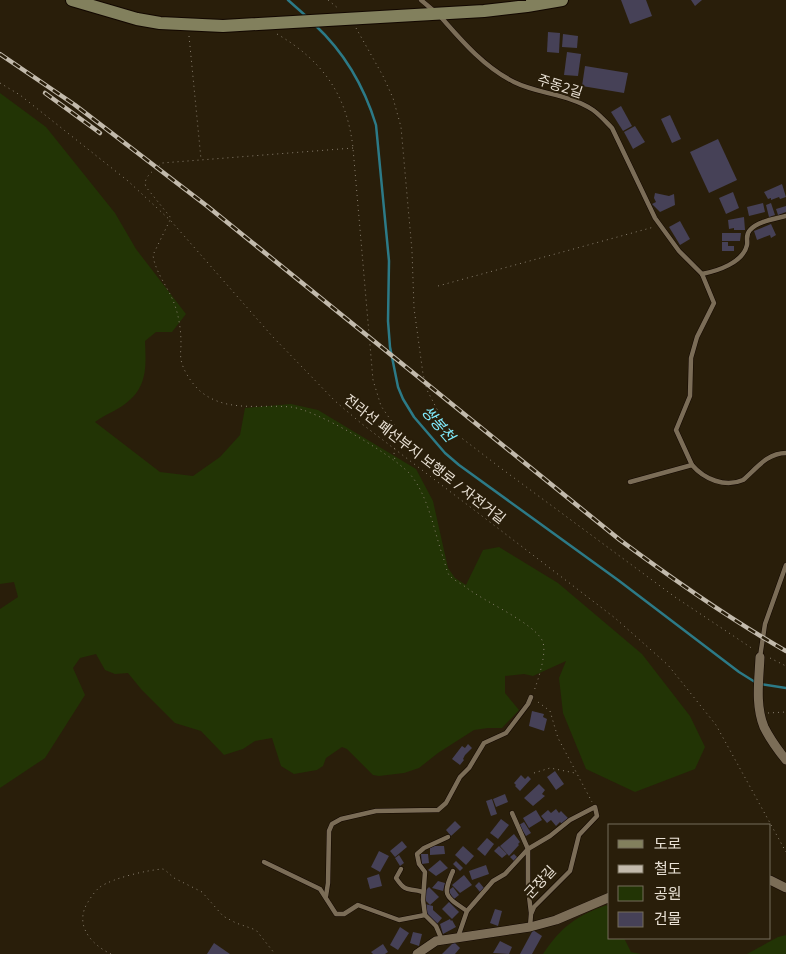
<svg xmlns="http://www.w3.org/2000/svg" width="786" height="954" viewBox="0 0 786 954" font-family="'Open Sans','Noto Sans KR',sans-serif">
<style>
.green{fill:#223405}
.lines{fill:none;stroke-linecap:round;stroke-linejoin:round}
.stream{stroke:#2c7a87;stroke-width:2.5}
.building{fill:#464157}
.lane-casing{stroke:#120700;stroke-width:5.5}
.street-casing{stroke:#120700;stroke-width:10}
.secondary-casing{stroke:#120700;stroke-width:14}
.path{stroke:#8a8070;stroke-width:1;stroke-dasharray:1 4;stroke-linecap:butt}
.lane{stroke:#7b6d57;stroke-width:4.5}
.street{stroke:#7b6d57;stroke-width:9}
.secondary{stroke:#82805d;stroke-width:12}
.rail-casing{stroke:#c2baac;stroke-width:4.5}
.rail{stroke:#291e0a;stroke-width:2.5;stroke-dasharray:8;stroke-linecap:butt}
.labels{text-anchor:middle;stroke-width:4;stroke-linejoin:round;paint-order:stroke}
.street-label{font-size:14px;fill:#e8e0d4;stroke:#291e0a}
.water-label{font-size:15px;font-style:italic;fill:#81ebfd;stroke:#291e0a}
</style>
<rect width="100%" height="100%" fill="#291e0a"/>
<g class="green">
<path d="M 0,93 L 46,127 L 115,213 L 136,249 L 186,314 L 172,332 L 156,332 L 145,341 C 146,366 148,387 125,404 C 116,411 104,415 95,422 L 160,472 L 193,476 L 220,457 L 240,435 L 245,408 L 291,404 L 318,410 L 416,469 L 433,501 L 448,568 L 455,578 L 466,585 L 483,550 L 499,547 L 558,583 L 642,654 L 690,716 L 705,747 L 695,769 L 635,792 L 586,769 L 563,713 L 559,678 L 566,661 L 533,676 L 524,674 L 505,676 L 505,693 L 519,710 L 502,728 L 488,728 L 474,730 L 438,753 L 419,768 L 404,773 L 379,776 L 373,775 L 347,749 L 342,747 L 326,758 L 323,766 L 317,770 L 294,774 L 281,766 L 272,738 L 255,741 L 243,749 L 224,755 L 201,731 L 175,723 L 141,689 L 128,673 L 115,674 L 105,670 L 96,654 L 80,658 L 73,668 L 85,695 L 45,758 L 0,788 L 0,609 L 18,597 L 14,582 L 0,584 Z"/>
<path d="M 607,905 L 610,910 L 610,938 L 624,938 L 631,952 L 641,954 L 543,954 C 562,926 576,916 607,905 Z"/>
<polygon points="786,935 786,954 747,954 778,937"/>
</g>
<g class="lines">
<g class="stream">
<polyline points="288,0 306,16"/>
<path d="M 315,25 C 345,53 364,86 376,125 L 389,261 L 388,321 L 390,347 L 398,387 L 403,399 L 414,417 L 445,453 L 459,465 L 618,580 L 739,672 L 755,682"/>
<polyline points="760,684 786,688"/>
</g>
</g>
<g class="building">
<polygon points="621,0 646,0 652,16 630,24"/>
<polygon points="691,0 702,0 695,6"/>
<polygon points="548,32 560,33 559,53 547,52"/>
<polygon points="563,34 578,36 577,48 562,47"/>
<polygon points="567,52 581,54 578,76 564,75"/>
<polygon points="585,66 628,73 624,93 582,86"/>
<polygon points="621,106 632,126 623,131 611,112"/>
<polygon points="670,115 681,139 672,143 661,119"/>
<polygon points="635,126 645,142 633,149 624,132"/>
<polygon points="718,139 737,180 709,193 690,152"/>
<polygon points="782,184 786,197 780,199 779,197 771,200 771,198 768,199 764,192"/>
<polygon points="733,192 739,208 726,214 719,198"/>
<polygon points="655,193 669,196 674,194 675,205 660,212 652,204 656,202 654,198"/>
<polygon points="763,203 765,212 749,216 747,207"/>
<polygon points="771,203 775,215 769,217 766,205"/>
<polygon points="786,206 786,212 778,215 776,209"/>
<polygon points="744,217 745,230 734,230 734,228 729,229 728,220"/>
<polygon points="680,221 690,239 680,245 669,227"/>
<polygon points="771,224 776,235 771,238 770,235 757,240 754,231"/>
<polygon points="722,233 741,233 740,241 722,241"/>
<polygon points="722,242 728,242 728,246 734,246 734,251 722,251"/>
<polygon points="532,711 544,714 543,717 547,719 544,731 529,726"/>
<polygon points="468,744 472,748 465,755 463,759 464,760 460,765 452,759 462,746 465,748"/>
<polygon points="555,771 564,784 556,790 547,777"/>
<polygon points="521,775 525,779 528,776 531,779 520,791 515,786 516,785 514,783"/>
<polygon points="539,784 545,790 542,794 545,796 533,806 524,798"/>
<polygon points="505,794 508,802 496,807 493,799"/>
<polygon points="492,799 497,814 491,816 486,801"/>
<polygon points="556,809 559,813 561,811 568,818 562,824 560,822 556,826 551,820 547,823 541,816 548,810 551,813"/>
<polygon points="536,810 542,820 529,828 523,818"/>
<polygon points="501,819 509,825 498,839 490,833"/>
<polygon points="455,821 461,827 451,836 446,830"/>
<polygon points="524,822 531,833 526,836 519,825"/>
<polygon points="514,834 520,842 518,844 519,845 509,856 500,846"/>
<polygon points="487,838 494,844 485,856 477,849"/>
<polygon points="402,841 407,847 395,857 390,851"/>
<polygon points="430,846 444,846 445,854 430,855"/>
<polygon points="463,846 474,856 466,865 455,855"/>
<polygon points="499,846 507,854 502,858 494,851"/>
<polygon points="379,851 389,856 380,872 371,867"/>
<polygon points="421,854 428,854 429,863 422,864"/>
<polygon points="514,854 518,858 514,861 510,857"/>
<polygon points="399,855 404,863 400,866 395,858"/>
<polygon points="440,860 448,868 436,876 428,870"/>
<polygon points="456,861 463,868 460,871 453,864"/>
<polygon points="486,865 489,874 472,880 469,871"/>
<polygon points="379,874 382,886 370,889 367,878"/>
<polygon points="464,875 472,885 460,893 452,885"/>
<polygon points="438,881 445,883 443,891 432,888"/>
<polygon points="479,882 484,888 480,892 475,886"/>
<polygon points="429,887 439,897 430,905 424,899 425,891"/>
<polygon points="453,887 459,895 454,899 448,891"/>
<polygon points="449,902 459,912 452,919 442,909"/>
<polygon points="425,904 433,906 433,910 442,918 437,924 427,915"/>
<polygon points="495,909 502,911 498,926 490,923"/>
<polygon points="450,919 451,921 452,920 456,927 443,934 440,924"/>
<polygon points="400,927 409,933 398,950 390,945"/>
<polygon points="533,930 542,936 532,954 520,954"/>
<polygon points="413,932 422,934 419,946 410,943"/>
<polygon points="500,941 512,947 509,954 493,953"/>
<polygon points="454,942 460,948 455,954 442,954"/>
<polygon points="214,943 230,954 207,954"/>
<polygon points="383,944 388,952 385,954 373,954 371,952"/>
</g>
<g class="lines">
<g class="lane-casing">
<g id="lane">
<polyline points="421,0 434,11"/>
<path d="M 440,16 C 461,40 484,67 514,82 C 538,94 569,94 593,110 C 600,115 606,122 612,128 L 655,218 L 679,251 L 702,274 L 714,303 L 697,337 L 691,358 L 690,396 L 676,430 L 692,465"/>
<path d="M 702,274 C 717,271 743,263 747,245 C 748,240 745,235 750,230 C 758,221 775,219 786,216"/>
<path d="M 630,482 L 692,465 C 704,479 725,488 743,480 C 756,469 767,453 786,453"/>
<polyline points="760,657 765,624 786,565"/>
<polyline points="512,813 528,849 528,888 531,913"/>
<polyline points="264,862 320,889 336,914 344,914 358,905 399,920 425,915"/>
<path d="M 401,869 L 396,878 C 407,894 407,887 423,892"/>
<path d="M 453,871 C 442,896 445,896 467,911"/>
<polyline points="326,896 328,883 329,831 332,824 341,819 376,811 438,810 446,803 460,777 469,768 484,743 506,733 528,704 531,697"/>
<polyline points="458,937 467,911 493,881 505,874 528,849 550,836 570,820 595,807 597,816 579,835 570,871 534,907 531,914 530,927"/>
<polyline points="442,940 436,926 425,915 423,900 425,872 419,864 417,854 424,848 448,837"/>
</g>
</g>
<g class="street-casing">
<g id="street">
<path d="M 760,657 C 759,680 755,705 764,727 C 770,739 778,750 786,760"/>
<polyline points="770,880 786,888"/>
<polyline points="417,954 436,941 530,927 556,920 610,897"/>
</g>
</g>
<g class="secondary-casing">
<polyline id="secondary" points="72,0 137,19 160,23 223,26 484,11 527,6 562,0"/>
</g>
<g class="path">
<polyline points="328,0 339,9"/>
<polyline points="356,28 383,76 393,98 401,127 412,251 414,308 423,374 427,390 440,415 455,433 502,469 675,597 753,649"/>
<path d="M 277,34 C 323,61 347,95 353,148 L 373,380 L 381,406 L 397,429 L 394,453 L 395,461"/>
<polyline points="189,36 201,159"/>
<polyline points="0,83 20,95 128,181 171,221 272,336 335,401 362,424 615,618 668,665 716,725 786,852"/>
<path d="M 353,148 L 162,163 C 155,170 142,177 146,187 L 171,218 L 153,255 C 155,272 168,287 174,303 C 179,316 181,330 181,344 C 181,349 180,354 181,359 C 182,369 192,384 200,391 C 226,413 260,404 291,407 C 317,410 391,454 409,473 C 428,494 434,531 443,557 C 445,562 446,570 449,575 C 453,580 462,584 467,588 C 485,602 532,622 542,640 C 548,651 538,680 534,691"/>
<polyline points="438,286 654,227"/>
<polyline points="770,658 786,666"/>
<polyline points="538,702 550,711 558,738 592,802"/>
<polyline points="768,713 786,712"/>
<polyline points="534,773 550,768 575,773"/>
<path d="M 111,954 C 90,944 74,924 88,902 C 91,897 95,891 100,887 C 113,878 147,870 163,869 L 165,870 L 174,878 L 202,892 L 223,916 L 236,923 L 256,930 L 275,954"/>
</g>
<use href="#lane" class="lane"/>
<use href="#street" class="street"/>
<use href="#secondary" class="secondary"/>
<g class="rail-casing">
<g id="rail">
<path d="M 0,54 L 75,105 L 207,206 L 620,540 C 674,580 728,618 786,651"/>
<polyline points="45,93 100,133"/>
</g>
</g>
<use href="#rail" class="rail"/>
</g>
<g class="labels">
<g class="street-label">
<text transform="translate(560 86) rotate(18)" y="5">주동2길</text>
<text transform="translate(425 459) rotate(38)" y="5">전라선 폐선부지 보행로 / 자전거길</text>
<text transform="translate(540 882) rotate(-47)" y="5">군장길</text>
</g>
<g class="water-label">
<text transform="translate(438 424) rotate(49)" y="5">쌍봉천</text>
</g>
</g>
<rect x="608" y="824" width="162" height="115" fill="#291e0a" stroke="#756c5b"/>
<rect x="618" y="840" width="25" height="8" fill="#82805d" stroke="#756c5b"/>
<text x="654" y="849" font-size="15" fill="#e8e0d4">도로</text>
<rect x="618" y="865" width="25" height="8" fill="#c2baac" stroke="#756c5b"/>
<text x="654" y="874" font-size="15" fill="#e8e0d4">철도</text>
<rect x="618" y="886" width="25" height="15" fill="#223405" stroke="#756c5b"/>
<text x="654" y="899" font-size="15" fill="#e8e0d4">공원</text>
<rect x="618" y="912" width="25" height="15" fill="#464157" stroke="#756c5b"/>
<text x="654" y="924" font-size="15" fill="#e8e0d4">건물</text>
</svg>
